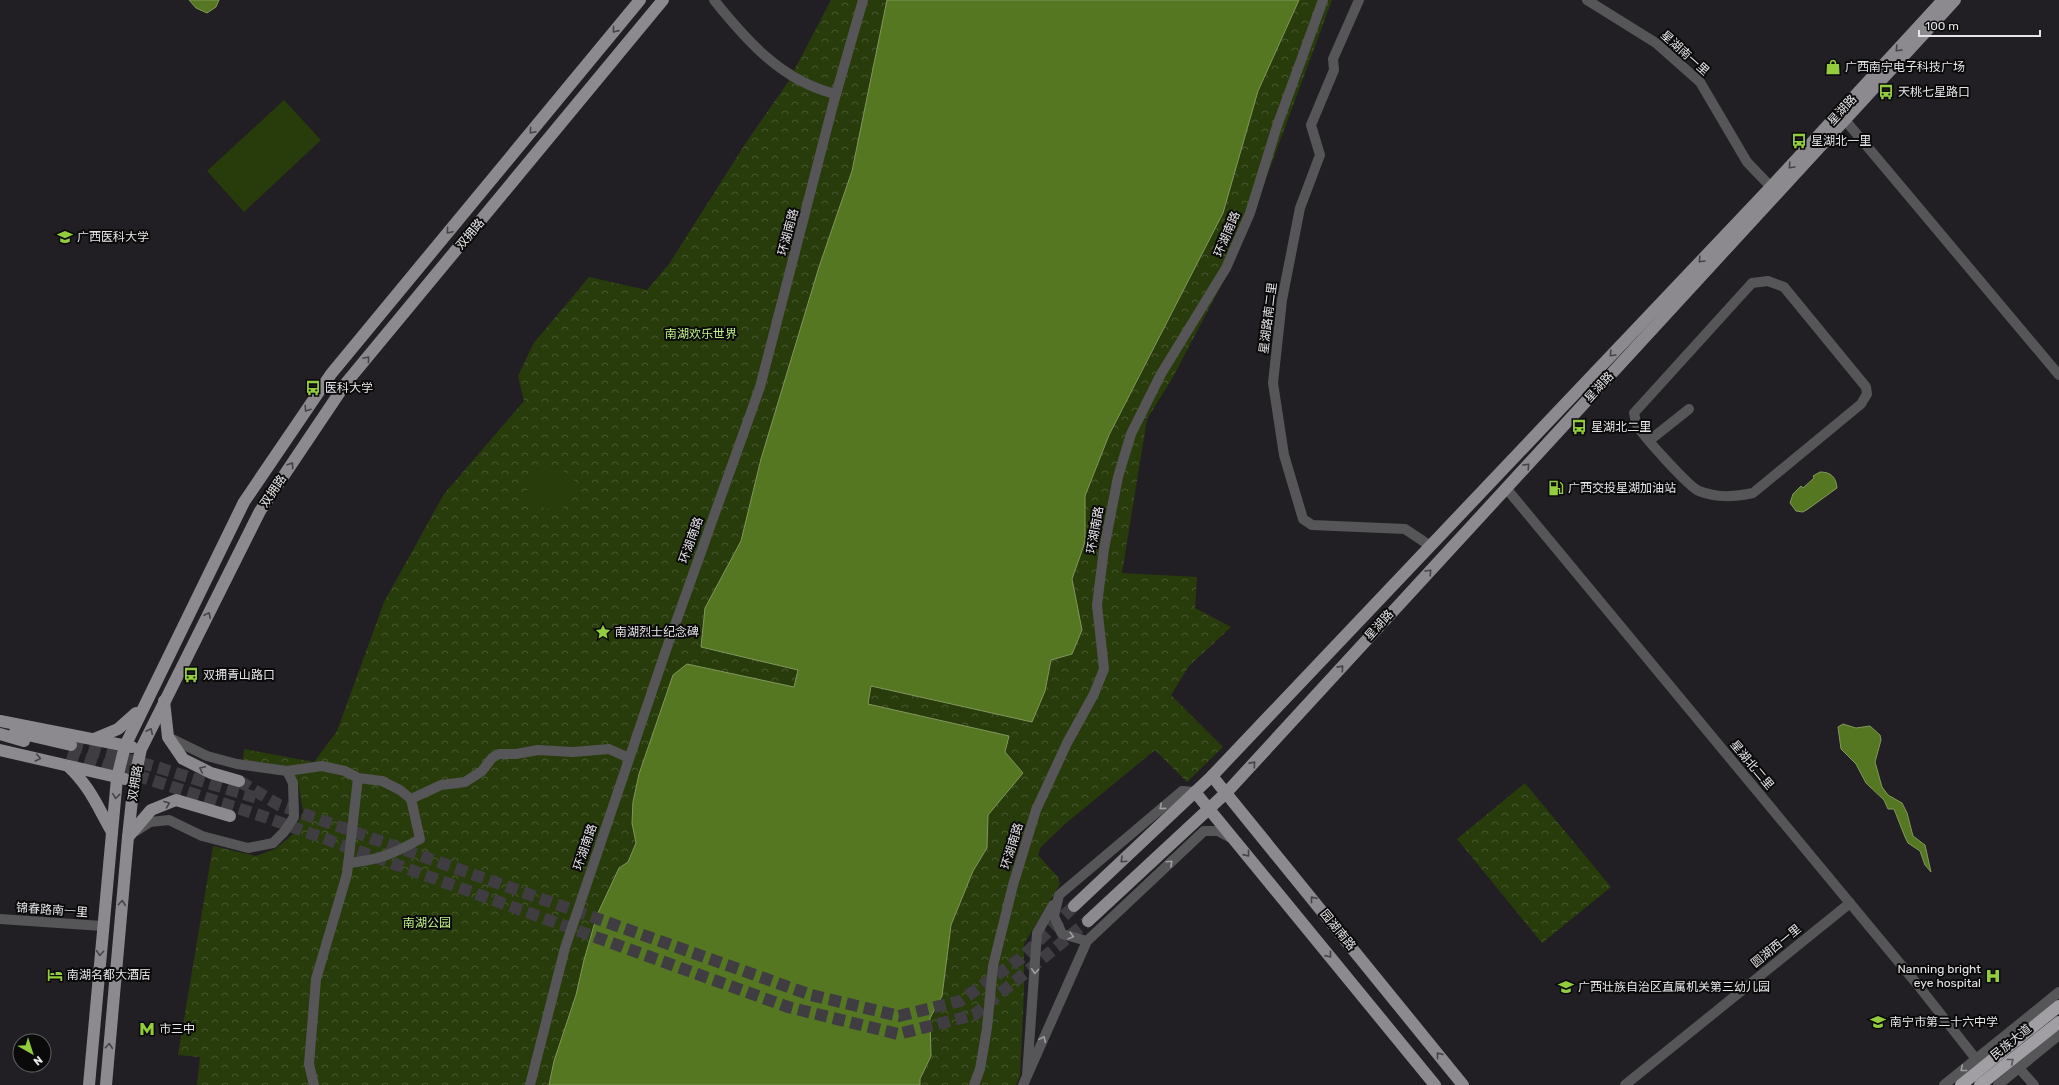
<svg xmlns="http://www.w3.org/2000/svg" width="2059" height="1085" viewBox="0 0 2059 1085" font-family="Rubik,'Noto Sans SC',sans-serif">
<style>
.park{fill:url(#park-crowns)}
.garden{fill:#283b0b}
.water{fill:#557721;stroke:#81985d}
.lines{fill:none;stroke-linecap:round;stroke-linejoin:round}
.major-tunnel{stroke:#3f3d41;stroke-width:12;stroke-dasharray:12 6;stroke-linecap:butt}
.minor{stroke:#565557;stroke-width:10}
.major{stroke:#8c8a8e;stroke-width:12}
.highway{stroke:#a19fa3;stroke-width:12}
.oneway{stroke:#444446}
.oneway2{stroke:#9e9da0}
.oneway3{stroke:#565457}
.labels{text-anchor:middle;stroke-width:4;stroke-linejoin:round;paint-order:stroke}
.street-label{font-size:12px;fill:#e7e5e8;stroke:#0a0a0b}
.poi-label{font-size:12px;fill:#e7e5e8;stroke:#0a0a0b;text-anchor:start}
.park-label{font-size:12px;fill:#c1f384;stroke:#0a0a0b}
</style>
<defs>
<pattern id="park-crowns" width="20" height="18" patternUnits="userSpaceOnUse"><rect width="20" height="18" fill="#283b0b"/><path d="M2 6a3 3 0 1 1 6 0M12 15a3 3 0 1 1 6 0" fill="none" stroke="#47572f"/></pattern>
</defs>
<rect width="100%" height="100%" fill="#211f23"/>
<g class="park">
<polygon points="831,0 887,0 852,171 819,267 761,459 741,541 705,608 701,647 799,670 794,687 687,664 673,675 639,774 633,802 632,823 636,843 628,862 597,915 584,960 576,995 554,1061 549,1085 197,1085 200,1057 178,1055 213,846 256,856 275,849 292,835 303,812 298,781 243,759 244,749 314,762 337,731 384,602 444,494 524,401 518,376 533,344 589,277 647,290 669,264 747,141 788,82"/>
<polygon points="1299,0 1332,0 1253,214 1226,276 1173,377 1147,419 1122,573 1197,577 1195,608 1231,627 1189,666 1171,695 1223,747 1187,782 1155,750 1065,824 1041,847 1038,855 1058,877 1060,884 1024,944 1024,991 1020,1076 1016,1085 920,1085 920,1079 931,1056 930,1018 942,996 951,925 973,871 987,848 988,815 1023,773 1005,752 1008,736 868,704 871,686 1045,691 1051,660 1072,654 1082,630 1072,579 1085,542 1085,496 1109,435 1223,213 1257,91"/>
<polygon points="1525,783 1611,887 1542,943 1457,839"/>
</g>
<g class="garden">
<polygon points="284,100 321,140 244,212 207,171"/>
<polygon points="539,462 576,476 561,513 523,501"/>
</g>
<g class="water">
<polygon points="189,0 219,0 216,7 207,13 196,8"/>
<polygon points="887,0 1299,0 1258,91 1223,213 1109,435 1085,496 1085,542 1072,579 1082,630 1072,654 1051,660 1045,691 1032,722 871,686 868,704 1009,736 1005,752 1023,773 988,815 987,848 973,871 951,925 942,996 930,1018 931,1056 920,1079 920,1085 549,1085 554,1061 576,995 584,960 597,915 619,868 628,862 636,843 632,823 633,802 639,774 673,675 687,664 794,687 798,670 701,647 705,608 741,541 761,459 819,267 852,171"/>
<path d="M 1820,472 C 1831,472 1836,477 1837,488 L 1808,509 L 1803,512 L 1796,511 L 1790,503 L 1793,494 L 1801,486 L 1803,488 L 1814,478 L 1813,476 Z"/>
<polygon points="1843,724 1856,728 1870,726 1880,735 1881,740 1875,762 1882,787 1888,795 1902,803 1907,813 1913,836 1925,845 1931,872 1925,865 1920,851 1908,843 1905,837 1894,809 1888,809 1884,800 1866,783 1856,764 1841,749 1838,727"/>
</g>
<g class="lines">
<g class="major-tunnel">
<polyline points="71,745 153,766 260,799"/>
<polyline points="68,753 265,817 788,1007 898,1034 974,1015 1088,921"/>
<polyline points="239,781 279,805 811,995 899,1016 960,1001 1021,958 1074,906"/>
</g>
<g class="minor">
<path d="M 714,0 C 747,41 783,82 836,94"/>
<polyline points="1359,0 1333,59 1334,70 1311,125 1320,155 1300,208 1282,300 1273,383 1284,455 1303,519 1312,525 1405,529 1429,545"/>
<polyline points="1587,0 1656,43 1700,82 1747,162 1771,187"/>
<polyline points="1845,120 2059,375"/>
<path d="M 1768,281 L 1784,287 L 1866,387 L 1867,394 L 1861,404 L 1753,493 C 1734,497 1717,498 1699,491 C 1690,488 1641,434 1637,425 C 1635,421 1635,416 1634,413 L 1752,283 Z"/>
<polyline points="1650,440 1689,409"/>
<polyline points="1506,488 1917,984 1976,1059"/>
<polyline points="287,771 322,766 345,771 358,778 382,781 400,790 411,799 441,785 465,782 482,771 492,758 499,754 516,754 538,750 573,752 609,749 629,758"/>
<polyline points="1195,792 1182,791 1059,895 1054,916 1062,934 1087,941 1204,831 1218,831 1233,839"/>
<polyline points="136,831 150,822 169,820 202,836 248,848 273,843 284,832 294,817 293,783 287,771 237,764 207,756 168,737"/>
<path d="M 348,863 C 379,860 393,854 420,839 L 411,799"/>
<polyline points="0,919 102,926"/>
<polyline points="2019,1068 2034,1085"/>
<polyline points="1027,1075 1037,933 1053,905"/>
<polyline points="314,1085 309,1064 316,979 347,874 358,778"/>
<polyline points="530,1085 565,948 666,650 760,387 834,101 863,0"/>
<polyline points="974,1085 980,1069 987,1028 993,966 1013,885 1036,810 1067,743 1094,694 1104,669 1097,605 1104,549 1118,477 1131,434 1161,374 1226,268 1250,213 1277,126 1323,0"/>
<polyline points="1023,1085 1087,941"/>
<polyline points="1625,1085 1850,903"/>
<polyline points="1944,1085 2059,992"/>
<polyline points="1998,1085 2059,1035"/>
</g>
<g class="major">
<polyline points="164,701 168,737 183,759 211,773 239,781"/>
<polyline points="0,721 132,747"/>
<polyline points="15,732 71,745"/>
<polyline points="0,734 24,741"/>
<polyline points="94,739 118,729 136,713"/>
<polyline points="0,750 125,779"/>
<path d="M 68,766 C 91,788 97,806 112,832"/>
<polyline points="1212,776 1463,1085"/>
<polyline points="1195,792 1435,1085"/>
<polyline points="128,837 151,810 176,800 230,816"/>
<polyline points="1074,906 1212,776 1771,187 1943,0"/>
<polyline points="1088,921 1227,792 1955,0"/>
<polyline points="89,1085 117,778 125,746 244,502 331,374 640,0"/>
<polyline points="106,1085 128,837 134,781 141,749 260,511 346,383 663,0"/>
</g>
<g class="highway">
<polyline points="1961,1085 2059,1006"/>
<polyline points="1980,1085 2059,1022"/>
</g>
</g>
<defs><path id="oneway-chevron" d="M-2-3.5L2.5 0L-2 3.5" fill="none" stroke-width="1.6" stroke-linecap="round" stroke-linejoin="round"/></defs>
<g class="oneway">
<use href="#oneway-chevron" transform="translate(615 30) rotate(129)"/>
<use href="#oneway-chevron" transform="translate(1898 49) rotate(133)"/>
<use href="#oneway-chevron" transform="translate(532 131) rotate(130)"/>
<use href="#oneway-chevron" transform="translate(1791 166) rotate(133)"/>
<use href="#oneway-chevron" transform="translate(449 231) rotate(130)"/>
<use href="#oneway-chevron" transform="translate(1701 260) rotate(134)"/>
<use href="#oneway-chevron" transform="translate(1612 354) rotate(134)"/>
<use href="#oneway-chevron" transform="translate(367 359) rotate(-50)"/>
<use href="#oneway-chevron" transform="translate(307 409) rotate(124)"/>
<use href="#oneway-chevron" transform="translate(291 465) rotate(-56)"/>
<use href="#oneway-chevron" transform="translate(1527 466) rotate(-47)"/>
<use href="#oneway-chevron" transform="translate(1429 572) rotate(-47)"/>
<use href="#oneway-chevron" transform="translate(208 615) rotate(-63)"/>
<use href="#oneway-chevron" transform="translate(1341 668) rotate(-48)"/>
<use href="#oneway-chevron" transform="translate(150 731) rotate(-64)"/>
<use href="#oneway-chevron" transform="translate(38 758) rotate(13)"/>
<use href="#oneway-chevron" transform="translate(1253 764) rotate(-48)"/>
<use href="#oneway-chevron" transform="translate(202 769) rotate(-155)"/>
<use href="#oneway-chevron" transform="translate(116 796) rotate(96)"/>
<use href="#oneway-chevron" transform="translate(167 804) rotate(-21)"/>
<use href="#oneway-chevron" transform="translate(1247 854) rotate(51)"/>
<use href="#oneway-chevron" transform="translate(1123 860) rotate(137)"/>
<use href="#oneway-chevron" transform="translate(1313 899) rotate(-129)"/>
<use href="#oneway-chevron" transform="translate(122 903) rotate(-85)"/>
<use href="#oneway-chevron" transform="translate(100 953) rotate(95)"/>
<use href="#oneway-chevron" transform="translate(1329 955) rotate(51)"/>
<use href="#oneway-chevron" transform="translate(109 1046) rotate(-85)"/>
<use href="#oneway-chevron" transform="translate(1439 1055) rotate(-129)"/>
</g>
<g class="oneway2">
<use href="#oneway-chevron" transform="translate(1162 807) rotate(140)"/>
<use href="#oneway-chevron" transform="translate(1170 863) rotate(-43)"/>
<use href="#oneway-chevron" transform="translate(1071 936) rotate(15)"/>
<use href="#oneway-chevron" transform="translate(1035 971) rotate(94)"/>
<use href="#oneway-chevron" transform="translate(1043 1039) rotate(-66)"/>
<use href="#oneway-chevron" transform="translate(1963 1069) rotate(141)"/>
</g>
<use class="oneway3" href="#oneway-chevron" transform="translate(2011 1061) rotate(-39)"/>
<defs>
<g id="shop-bare" transform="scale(1.2)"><path d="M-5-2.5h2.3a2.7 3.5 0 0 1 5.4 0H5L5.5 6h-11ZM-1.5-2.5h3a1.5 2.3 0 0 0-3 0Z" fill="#93cc3d" stroke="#0a0a0b" stroke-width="2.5" paint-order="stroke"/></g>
<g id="bus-bare" transform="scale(1.2)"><path d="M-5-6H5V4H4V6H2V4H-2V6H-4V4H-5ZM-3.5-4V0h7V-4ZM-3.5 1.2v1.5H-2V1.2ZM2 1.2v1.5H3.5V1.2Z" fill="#93cc3d" stroke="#0a0a0b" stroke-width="2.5" paint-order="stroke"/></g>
<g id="university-bare" transform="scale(1.2)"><path d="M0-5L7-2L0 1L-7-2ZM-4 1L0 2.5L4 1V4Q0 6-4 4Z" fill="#93cc3d" stroke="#0a0a0b" stroke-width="2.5" paint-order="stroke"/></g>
<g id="fuel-bare" transform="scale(1.2)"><path d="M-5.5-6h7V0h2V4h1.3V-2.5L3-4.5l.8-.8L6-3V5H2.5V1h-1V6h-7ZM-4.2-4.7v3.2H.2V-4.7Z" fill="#93cc3d" stroke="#0a0a0b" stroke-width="2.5" paint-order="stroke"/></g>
<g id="sight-bare" transform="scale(1.2)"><path d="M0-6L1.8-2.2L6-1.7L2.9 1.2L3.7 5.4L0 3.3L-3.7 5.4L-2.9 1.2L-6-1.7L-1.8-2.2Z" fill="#93cc3d" stroke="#0a0a0b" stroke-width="2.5" paint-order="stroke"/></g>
<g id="hotel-bare" transform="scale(1.2)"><path d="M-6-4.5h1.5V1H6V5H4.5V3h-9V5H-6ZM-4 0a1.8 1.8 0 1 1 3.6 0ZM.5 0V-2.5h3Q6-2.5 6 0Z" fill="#93cc3d" stroke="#0a0a0b" stroke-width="2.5" paint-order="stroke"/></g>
<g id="hospital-bare" transform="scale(1.2)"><path d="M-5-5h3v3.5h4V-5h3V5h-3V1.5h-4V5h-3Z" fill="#93cc3d" stroke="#0a0a0b" stroke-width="2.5" paint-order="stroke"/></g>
<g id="school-bare" transform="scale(1.2)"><path d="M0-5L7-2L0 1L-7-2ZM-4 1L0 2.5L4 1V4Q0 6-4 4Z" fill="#93cc3d" stroke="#0a0a0b" stroke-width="2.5" paint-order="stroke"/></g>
<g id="metro-bare" transform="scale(1.2)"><path d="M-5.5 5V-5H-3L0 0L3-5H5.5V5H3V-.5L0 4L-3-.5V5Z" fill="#93cc3d" stroke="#0a0a0b" stroke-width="2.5" paint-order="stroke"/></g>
</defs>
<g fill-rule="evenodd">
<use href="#shop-bare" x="1833" y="67"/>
<use href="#bus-bare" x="1886" y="92"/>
<use href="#bus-bare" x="1799" y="141"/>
<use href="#university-bare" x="65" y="237"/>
<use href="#bus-bare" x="313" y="388"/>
<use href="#bus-bare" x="1579" y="427"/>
<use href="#fuel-bare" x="1556" y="488"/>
<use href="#sight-bare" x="603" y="632"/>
<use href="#bus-bare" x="191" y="675"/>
<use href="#hotel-bare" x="55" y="975"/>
<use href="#hospital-bare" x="1993" y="976"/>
<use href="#school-bare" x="1566" y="987"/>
<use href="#school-bare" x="1878" y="1022"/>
<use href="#metro-bare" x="147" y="1029"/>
</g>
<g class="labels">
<g class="street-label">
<text transform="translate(1685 53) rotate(42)" y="4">星湖南一里</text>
<text transform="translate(1842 110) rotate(-47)" y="4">星湖路</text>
<text transform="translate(788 232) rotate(-75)" y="4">环湖南路</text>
<text transform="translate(470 234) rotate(-50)" y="4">双拥路</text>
<text transform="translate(1227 234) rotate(-67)" y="4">环湖南路</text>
<text transform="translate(1268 318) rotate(-83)" y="4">星湖路南二里</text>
<text transform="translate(1599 387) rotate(-47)" y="4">星湖路</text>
<text transform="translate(273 491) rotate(-56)" y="4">双拥路</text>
<text transform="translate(1095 530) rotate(-80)" y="4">环湖南路</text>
<text transform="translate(691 540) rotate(-70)" y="4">环湖南路</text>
<text transform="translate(1379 625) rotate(-48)" y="4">星湖路</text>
<text transform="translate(1752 765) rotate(50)" y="4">星湖北二里</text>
<text transform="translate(135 783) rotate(-81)" y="4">双拥路</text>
<text transform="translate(1012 846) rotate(-73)" y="4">环湖南路</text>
<text transform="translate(585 847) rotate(-71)" y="4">环湖南路</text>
<text transform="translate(52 910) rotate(4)" y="4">锦春路南一里</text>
<text transform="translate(1338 930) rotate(51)" y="4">园湖南路</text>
<text transform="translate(1776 946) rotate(-39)" y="4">圆湖西一里</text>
<text transform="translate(2011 1042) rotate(-39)" y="4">民族大道</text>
</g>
<g class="poi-label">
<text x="1845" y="71">广西南宁电子科技广场</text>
<text x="1898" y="96">天桃七星路口</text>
<text x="1811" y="145">星湖北一里</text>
<text x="77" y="241">广西医科大学</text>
<text x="325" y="392">医科大学</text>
<text x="1591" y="431">星湖北二里</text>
<text x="1568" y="492">广西交投星湖加油站</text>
<text x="615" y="636">南湖烈士纪念碑</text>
<text x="203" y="679">双拥青山路口</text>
<text x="1981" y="973" text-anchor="end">Nanning bright<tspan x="1981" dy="14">eye hospital</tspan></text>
<text x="67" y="979">南湖名都大酒㕆</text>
<text x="1578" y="991">广西壮族自治区直属机关第三幼儿园</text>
<text x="1890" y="1026">南宁市第二十六中学</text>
<text x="159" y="1033">市三中</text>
</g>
<g class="park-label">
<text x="701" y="338">南湖欢乐世界</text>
<text x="427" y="927">南湖公园</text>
</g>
</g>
<g transform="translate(32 1053) rotate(141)"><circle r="19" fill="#0a0a0b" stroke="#626263"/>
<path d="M0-3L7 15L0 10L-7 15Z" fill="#93cc3d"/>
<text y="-6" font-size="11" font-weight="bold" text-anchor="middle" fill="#e7e5e8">N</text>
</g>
<path d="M1919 30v6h121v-6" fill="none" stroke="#e7e5e8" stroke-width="2"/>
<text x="1925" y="30" font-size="12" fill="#e7e5e8" stroke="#0a0a0b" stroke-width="3" paint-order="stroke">100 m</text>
</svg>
